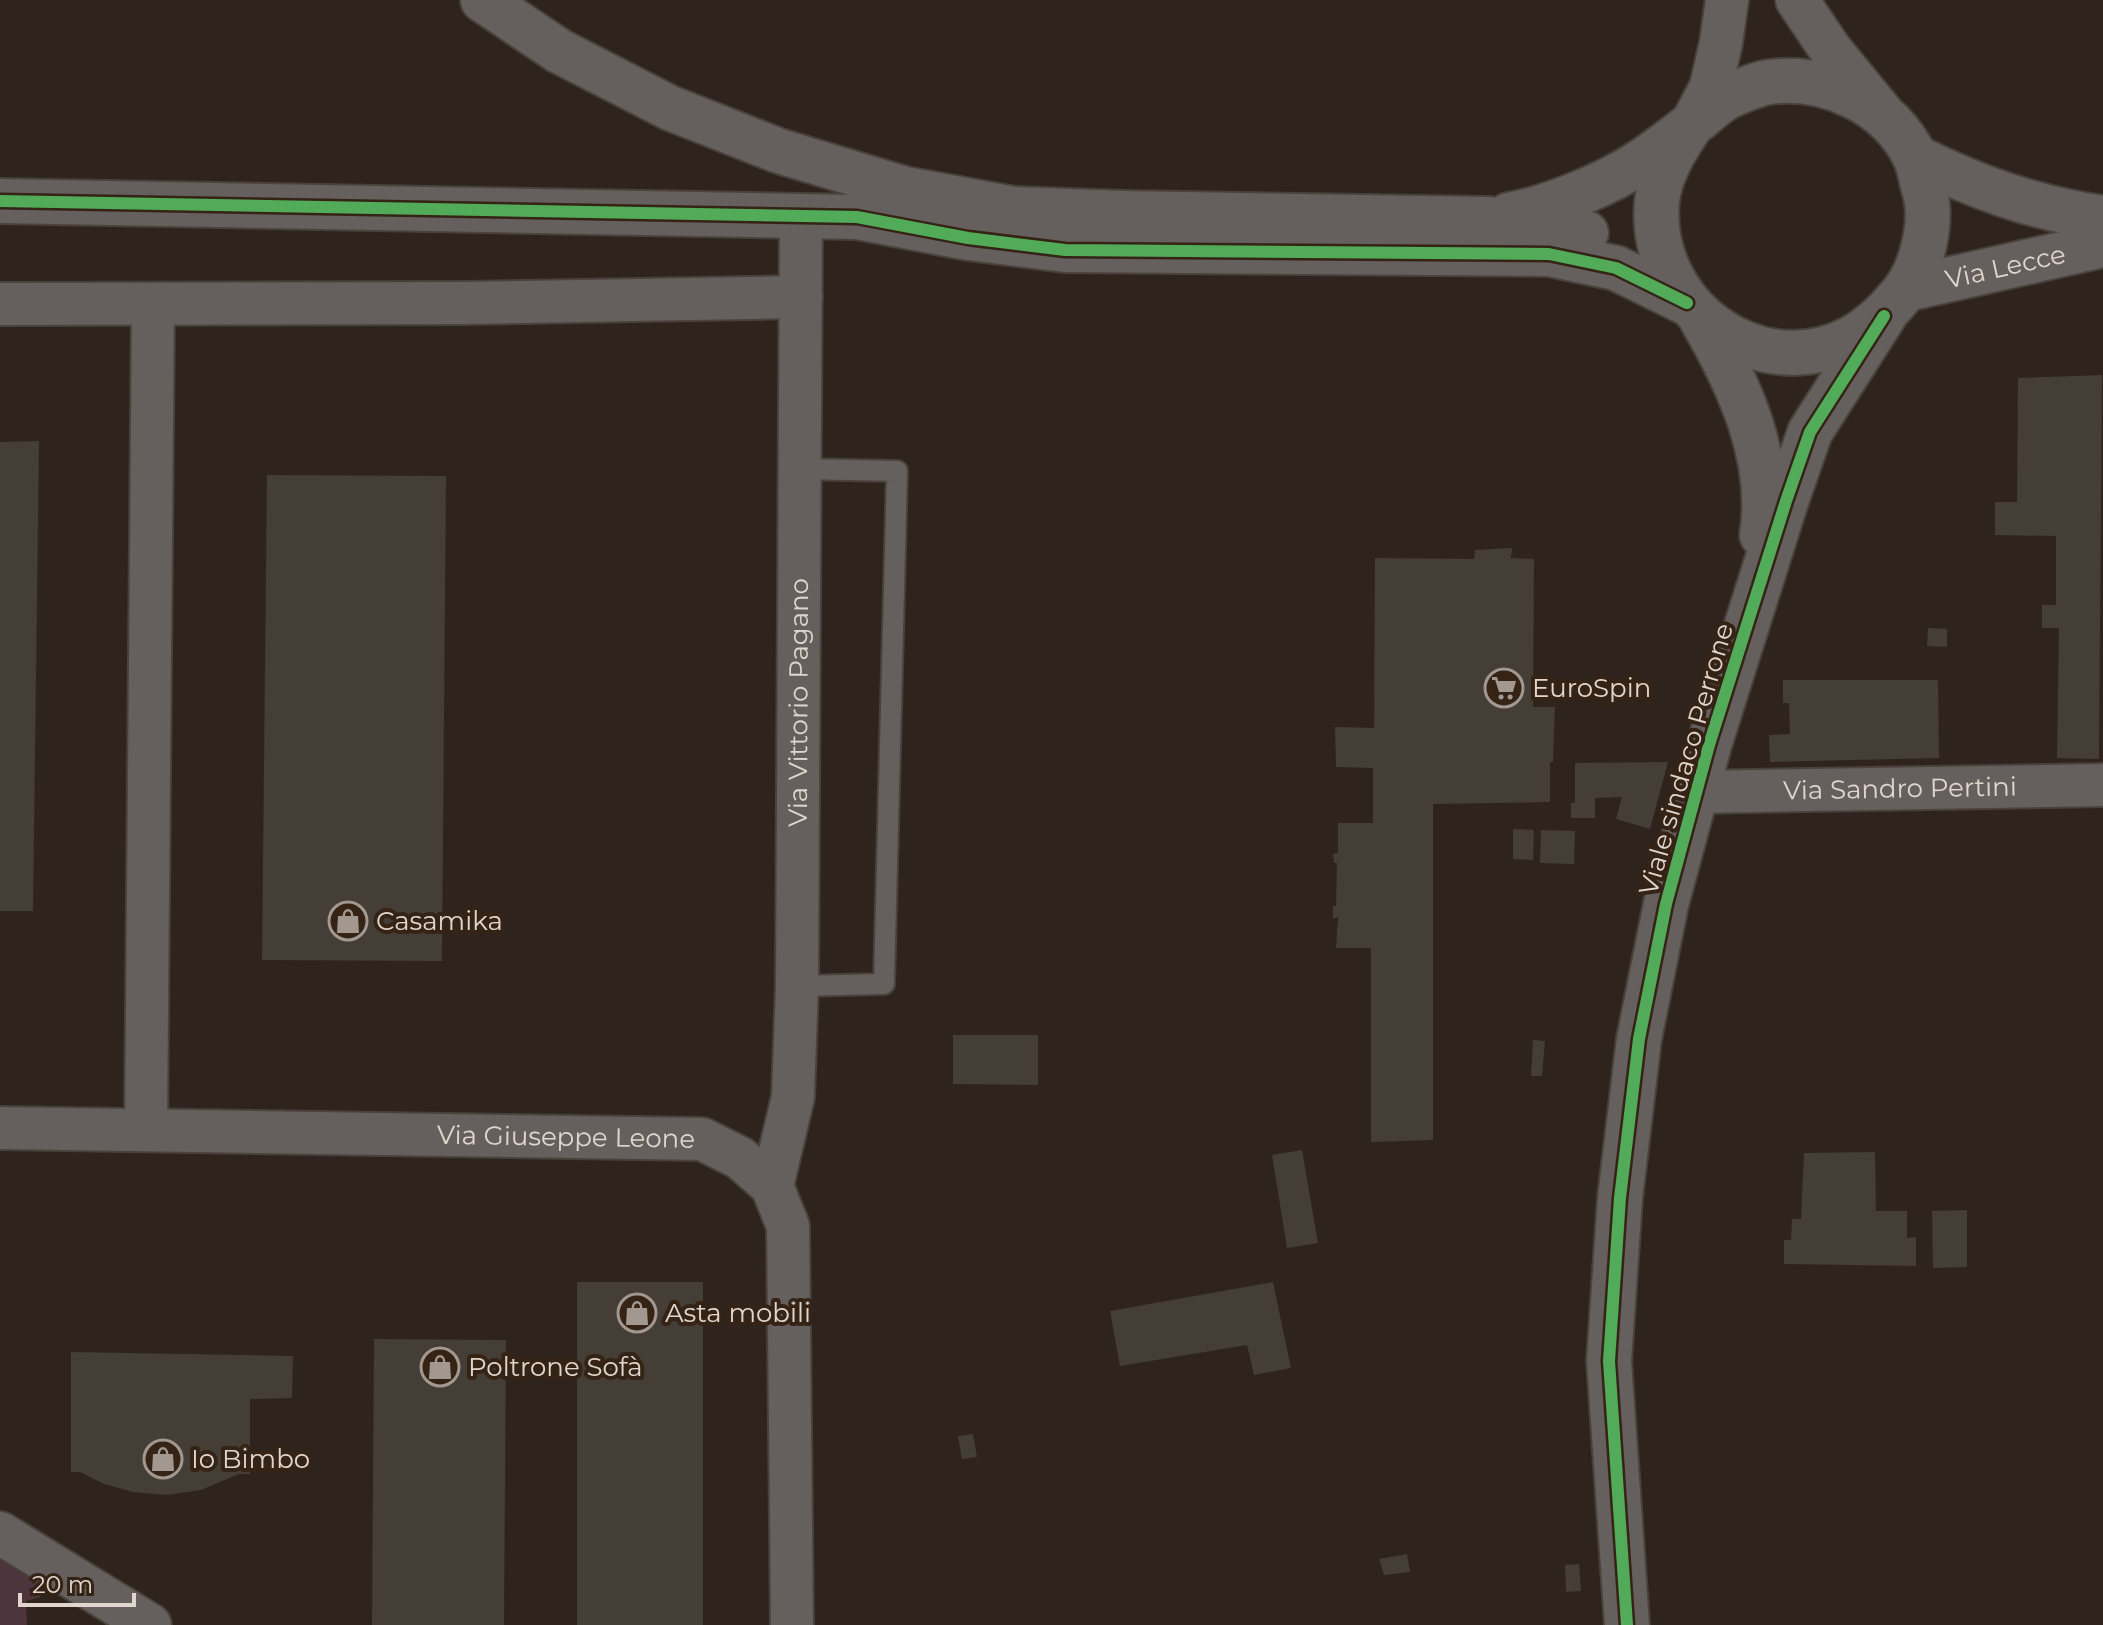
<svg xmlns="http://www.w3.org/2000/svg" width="2103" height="1625" viewBox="0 0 2103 1625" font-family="Montserrat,sans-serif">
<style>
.green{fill:#4e343c}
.building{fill:#443e37}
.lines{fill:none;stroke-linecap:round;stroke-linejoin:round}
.service-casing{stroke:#49413b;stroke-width:24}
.minor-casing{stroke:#49413b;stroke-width:46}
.tertiary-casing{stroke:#49413b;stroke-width:48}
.service{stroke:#655f5d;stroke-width:20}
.minor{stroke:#655f5d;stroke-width:42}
.tertiary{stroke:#655f5d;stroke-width:44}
.cycleway-casing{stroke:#352316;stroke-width:17}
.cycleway{stroke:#51ab58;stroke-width:12}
.labels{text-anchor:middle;stroke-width:8;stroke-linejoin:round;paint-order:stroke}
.street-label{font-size:26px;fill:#e1d6cd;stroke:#352316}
.poi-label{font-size:26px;fill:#e1d6cd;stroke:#352316;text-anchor:start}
</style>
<rect width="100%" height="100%" fill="#2e241d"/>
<polygon class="green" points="0,1558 42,1582 40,1597 26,1601 27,1625 0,1625"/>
<g class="building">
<polygon points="2102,375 2099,759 2057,758 2059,628 2042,628 2042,605 2056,605 2056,536 1995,535 1995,502 2017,502 2018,378"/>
<polygon points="39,441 33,911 0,911 0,442"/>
<polygon points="267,475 446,476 442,961 262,960"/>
<polygon points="1512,548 1511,558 1534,559 1533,707 1555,707 1553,762 1550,762 1550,802 1433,804 1433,1140 1371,1142 1371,948 1336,948 1338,917 1333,919 1333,906 1336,906 1337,863 1334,863 1333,854 1338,853 1338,823 1373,823 1373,768 1336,767 1335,727 1374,728 1375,558 1474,559 1475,550"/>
<polygon points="1928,628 1947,629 1947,647 1927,646"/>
<polygon points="1783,680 1938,680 1939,758 1770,762 1769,735 1790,734 1789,703 1783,703"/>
<polygon points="1668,762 1650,829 1616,819 1622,797 1595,798 1595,818 1571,818 1571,803 1575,803 1575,763"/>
<polygon points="1513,829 1534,830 1533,860 1513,859"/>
<polygon points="1541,830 1575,831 1574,864 1540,863"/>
<polygon points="953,1035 1038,1035 1038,1085 953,1084"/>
<polygon points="1533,1040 1545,1041 1542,1076 1531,1076"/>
<polygon points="1302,1150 1318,1243 1287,1248 1272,1155"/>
<polygon points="1875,1152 1876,1211 1907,1211 1907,1238 1916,1237 1916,1266 1784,1264 1784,1240 1791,1240 1792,1219 1801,1219 1804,1153"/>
<polygon points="1967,1210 1967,1267 1933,1268 1932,1211"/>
<rect x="577" y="1282" width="126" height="343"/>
<polygon points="1273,1282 1291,1368 1254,1375 1247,1345 1120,1366 1110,1311"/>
<polygon points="374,1339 506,1340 504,1625 372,1625"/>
<polygon points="71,1352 293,1356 292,1398 250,1399 250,1474 239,1474 201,1490 167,1495 133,1492 104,1484 80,1472 71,1472"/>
<polygon points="973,1434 977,1457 962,1459 958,1436"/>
<polygon points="1407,1554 1410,1572 1384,1575 1379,1559"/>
<polygon points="1579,1564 1581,1591 1566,1592 1565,1565"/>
</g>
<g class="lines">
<g class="service-casing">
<polyline id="service" points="797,986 884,984 897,471 800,469"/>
</g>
<g class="minor-casing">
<g id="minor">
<polyline points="1797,0 1830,49 1885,116"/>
<polyline points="1691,125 1711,87 1721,43 1727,0"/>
<polyline points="0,304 465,303 801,297"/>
<path id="s1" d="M 1696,792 L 2103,785"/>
<path id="s2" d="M 0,1128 L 702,1139 L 740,1158 L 772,1186 L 788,1226 L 792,1625"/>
<polyline points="146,1129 153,305"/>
<path id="s3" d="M 772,1186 L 793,1097 L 797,986 L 801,216"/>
<polyline points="0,1533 150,1625"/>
</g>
</g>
<g class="tertiary-casing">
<g id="tertiary">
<polyline points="483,0 559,51 670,108 779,151 905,189 1014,209 1124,213 1489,219 1545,225 1586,233"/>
<path d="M 1915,157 C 1978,188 2033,208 2103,218"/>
<polyline points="0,201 857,217 968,238 1065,250 1549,254 1616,268 1687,303"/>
<path d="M 1509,215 C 1549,208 1608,184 1642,161 C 1662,148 1681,132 1700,118 C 1709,110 1719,101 1729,96 C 1741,91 1756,84 1769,82 C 1827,75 1889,103 1915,157 C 1920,167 1921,181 1925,192 C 1933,223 1922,270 1901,295 C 1887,312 1872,327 1852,338 C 1756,388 1647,304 1657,201 C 1660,172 1676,148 1691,125"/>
<path id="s4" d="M 1906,289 L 2103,245"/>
<path d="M 1702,320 C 1739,384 1774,459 1762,535"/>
<polyline points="1627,1625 1609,1361 1620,1198 1639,1039 1666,904 1709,745 1786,501 1810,432 1884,316"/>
</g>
</g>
<use href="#service" class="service"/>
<use href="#minor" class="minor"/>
<use href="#tertiary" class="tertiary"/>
<g class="cycleway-casing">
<g id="cycleway">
<polyline points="0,201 857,217 968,238 1065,250 1549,254 1616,268 1687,303"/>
<polyline points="1627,1625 1609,1361 1620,1198 1639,1039 1666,904 1709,745 1786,501 1810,432 1884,316"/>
</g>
</g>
<use href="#cycleway" class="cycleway"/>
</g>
<defs>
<g id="supermarket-ring" transform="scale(2)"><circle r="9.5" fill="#352316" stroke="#a2988f" stroke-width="1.5"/><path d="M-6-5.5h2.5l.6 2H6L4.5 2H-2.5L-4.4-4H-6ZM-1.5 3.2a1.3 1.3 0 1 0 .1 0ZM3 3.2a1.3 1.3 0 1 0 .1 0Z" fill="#a2988f"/></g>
<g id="shop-ring" transform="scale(2)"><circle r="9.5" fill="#352316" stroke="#a2988f" stroke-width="1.5"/><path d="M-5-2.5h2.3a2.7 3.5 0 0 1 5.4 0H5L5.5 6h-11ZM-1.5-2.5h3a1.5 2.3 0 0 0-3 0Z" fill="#a2988f"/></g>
</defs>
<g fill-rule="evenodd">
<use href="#supermarket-ring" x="1504" y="688"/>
<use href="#shop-ring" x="348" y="921"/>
<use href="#shop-ring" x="637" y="1313"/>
<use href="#shop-ring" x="440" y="1367"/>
<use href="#shop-ring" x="163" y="1459"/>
</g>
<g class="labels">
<g class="street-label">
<text dy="9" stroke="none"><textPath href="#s4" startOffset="102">Via Lecce</textPath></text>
<text dy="9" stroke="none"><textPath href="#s3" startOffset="486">Via Vittorio Pagano</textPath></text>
<text transform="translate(1686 759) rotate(-74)" y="9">Viale sindaco Perrone</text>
<text dy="9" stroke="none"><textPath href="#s1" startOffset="204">Via Sandro Pertini</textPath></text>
<text dy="9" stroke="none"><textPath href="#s2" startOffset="566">Via Giuseppe Leone</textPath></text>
</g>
<g class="poi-label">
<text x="1532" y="697">EuroSpin</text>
<text x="376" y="930">Casamika</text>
<text x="665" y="1322">Asta mobili</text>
<text x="468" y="1376">Poltrone Sofà</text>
<text x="191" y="1468">Io Bimbo</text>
</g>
</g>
<path d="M20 1593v12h114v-12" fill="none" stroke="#e1d6cd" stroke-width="4"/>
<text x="32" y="1593" font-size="24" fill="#e1d6cd" stroke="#352316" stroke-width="6" paint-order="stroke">20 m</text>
</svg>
